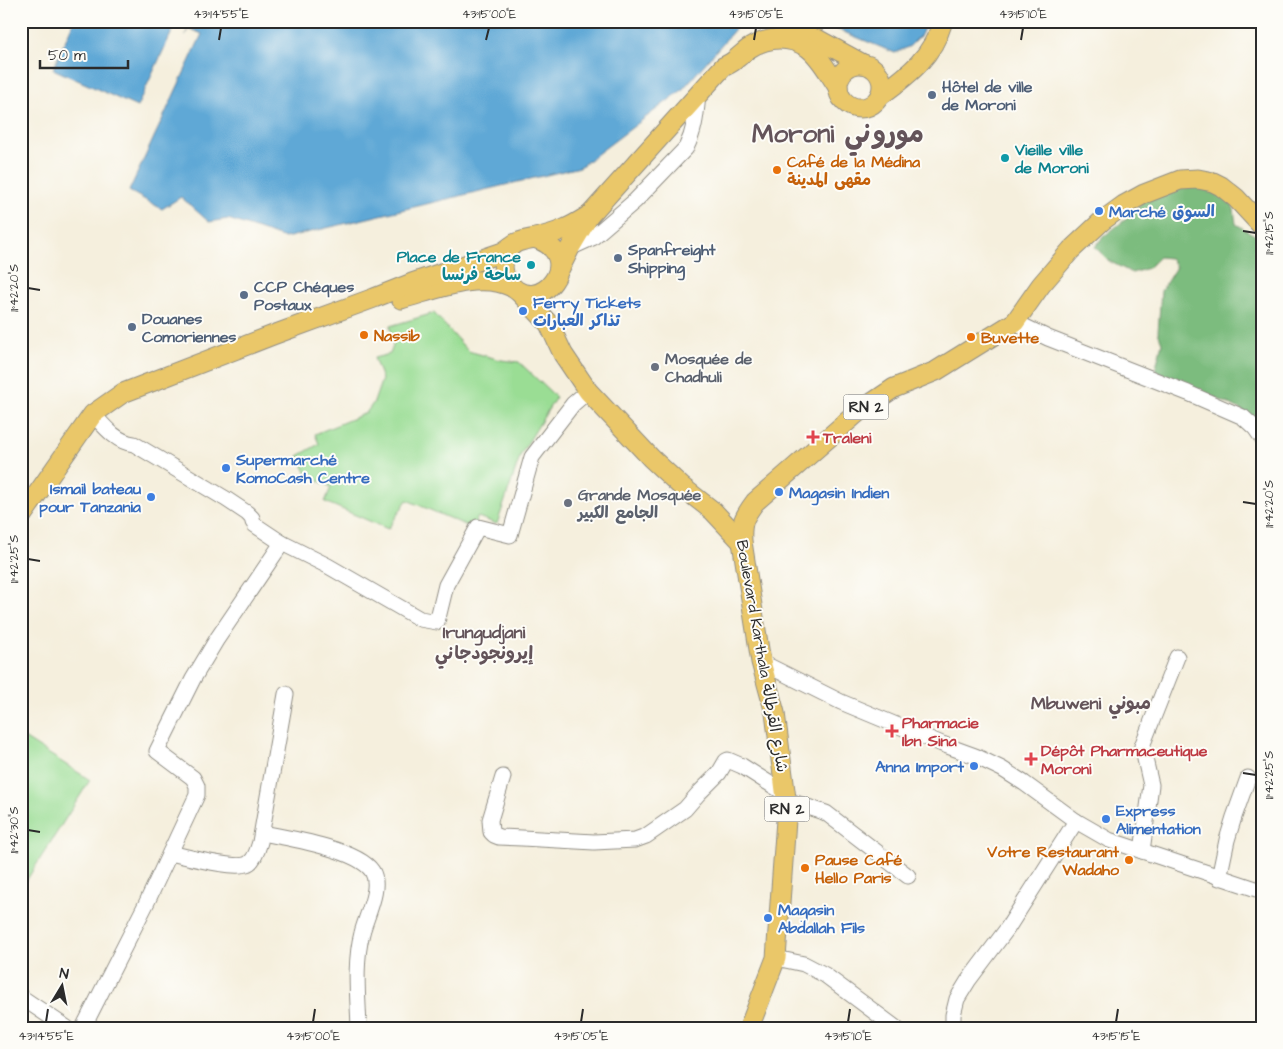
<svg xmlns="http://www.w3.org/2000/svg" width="1283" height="1049" viewBox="0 0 1283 1049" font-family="'Architects Daughter','Playpen Sans Arabic',sans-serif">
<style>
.green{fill:#9add94;stroke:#628460}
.forest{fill:#7bbc7e;stroke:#537454}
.water{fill:#5ea8d6;stroke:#446a80}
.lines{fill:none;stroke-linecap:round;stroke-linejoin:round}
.ferry{stroke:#3f5d6f;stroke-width:1;stroke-dasharray:6 5;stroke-linecap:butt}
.minor-casing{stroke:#908d84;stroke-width:17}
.major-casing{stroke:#908d84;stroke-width:21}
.minor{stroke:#fff;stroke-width:15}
.major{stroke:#eac769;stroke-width:19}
.ticks{fill:none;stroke:#2b2b2b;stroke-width:2}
.service-dot{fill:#5c6f8a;stroke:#fdfcf7;stroke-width:2}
.culture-dot{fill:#0f9aa8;stroke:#fdfcf7;stroke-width:2}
.food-dot{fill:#e8710a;stroke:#fdfcf7;stroke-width:2}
.shop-dot{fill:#3f7fe0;stroke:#fdfcf7;stroke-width:2}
.worship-dot{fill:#6b7280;stroke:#fdfcf7;stroke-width:2}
.health-dot{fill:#e0444e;stroke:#fdfcf7;stroke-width:2}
.labels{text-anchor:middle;stroke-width:4;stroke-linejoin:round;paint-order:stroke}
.shield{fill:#fdfcf7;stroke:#6a6a68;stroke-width:1}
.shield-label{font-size:15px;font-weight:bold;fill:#2b2b2b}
.service-label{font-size:16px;font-weight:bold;fill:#4e5e75;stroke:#fdfcf7;text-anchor:start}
.culture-label{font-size:16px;font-weight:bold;fill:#0d838f;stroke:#fdfcf7;text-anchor:start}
.food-label{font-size:16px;font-weight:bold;fill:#c56008;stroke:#fdfcf7;text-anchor:start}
.shop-label{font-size:16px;font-weight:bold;fill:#366cbe;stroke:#fdfcf7;text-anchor:start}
.worship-label{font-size:16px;font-weight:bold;fill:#5b616d;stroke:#fdfcf7;text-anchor:start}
.health-label{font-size:16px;font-weight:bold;fill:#be3a42;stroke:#fdfcf7;text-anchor:start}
.street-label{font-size:16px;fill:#2b2b2b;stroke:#fdfcf7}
.neighbourhood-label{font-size:18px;font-weight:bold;fill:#64545a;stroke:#fdfcf7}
.town-label{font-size:26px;font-weight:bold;fill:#64545a;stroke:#fdfcf7}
.neatline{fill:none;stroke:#2b2b2b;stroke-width:2}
.ticks-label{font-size:12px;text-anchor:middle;fill:#2b2b2b}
</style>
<rect width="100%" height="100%" fill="#fdfcf7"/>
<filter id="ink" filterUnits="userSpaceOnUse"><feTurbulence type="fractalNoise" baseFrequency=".02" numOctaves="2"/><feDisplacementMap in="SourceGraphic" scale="10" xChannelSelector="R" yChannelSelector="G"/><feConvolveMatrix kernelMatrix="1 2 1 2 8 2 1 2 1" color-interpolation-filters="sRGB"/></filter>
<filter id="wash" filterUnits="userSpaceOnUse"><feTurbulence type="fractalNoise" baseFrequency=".0096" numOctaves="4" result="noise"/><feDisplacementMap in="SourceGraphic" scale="20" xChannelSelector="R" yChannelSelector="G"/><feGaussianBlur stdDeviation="1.12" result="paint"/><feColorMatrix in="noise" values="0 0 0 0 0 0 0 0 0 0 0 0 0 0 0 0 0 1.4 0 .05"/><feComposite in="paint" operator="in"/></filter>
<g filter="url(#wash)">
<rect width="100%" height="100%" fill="#f5efdd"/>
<g class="green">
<polygon points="434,313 468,351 501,360 519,362 556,397 521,454 497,524 478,517 472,528 407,500 388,529 325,502 331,487 308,476 298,456 319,444 315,434 366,413 374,402 382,379 374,358 390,354 393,346 390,326"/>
<polygon points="21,736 90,780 21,889"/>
</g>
<polygon class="forest" points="1185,182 1228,196 1234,209 1236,224 1256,236 1262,243 1262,425 1238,408 1155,371 1162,343 1158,332 1161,291 1176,267 1170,258 1159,257 1148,268 1132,273 1109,261 1095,247 1103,237 1134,213 1145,198"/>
<g class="water">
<polygon points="74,21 742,21 682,90 580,167 285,238 228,219 209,222 181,197 162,209 129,191 202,34 176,23 137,107 53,69"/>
<polygon points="817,21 927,21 921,35 910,46 895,53"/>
</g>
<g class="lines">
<polyline class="ferry" points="185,36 191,21"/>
</g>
</g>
<g filter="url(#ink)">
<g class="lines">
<g class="minor-casing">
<g id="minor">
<path d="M 570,248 L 592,238 L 635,201 L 686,148 C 695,130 696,115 698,95"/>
<polyline points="1015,322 1048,338 1188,393 1243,417 1255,428 1262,438"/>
<path d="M 93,414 C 104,426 116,442 134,444 L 226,499 L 247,513 L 252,518 L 253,522 L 255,525 L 282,543 L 328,566 L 420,619 L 437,622 L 446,585 L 478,527 L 510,535 L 532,457 L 573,404 L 588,391"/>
<polyline points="761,662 841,702 942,744 975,756 1002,769 1024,783 1076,821 1109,840 1262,891"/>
<polyline points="503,777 490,820 491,832 494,835 499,837 522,838 594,842 635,840 646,836 685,809 698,794 719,773 726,761 728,760 742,766 786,794"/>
<polyline points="787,800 826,813 908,876"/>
<path d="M 262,833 C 288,838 357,849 372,871 C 382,887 366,916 362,933 C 354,963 358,997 359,1028"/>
<polyline points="1142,851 1151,785 1142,746 1177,657"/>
<path d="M 170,853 C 185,856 238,871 249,863 C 255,859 258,849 260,842 L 286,694"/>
<polyline points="1219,878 1227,840 1234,817 1248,778"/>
<polyline points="776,958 804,964 825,975 896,1028"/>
<polyline points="21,997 67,1028"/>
<polyline points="83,1028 147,902 197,795 197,786 193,778 157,751 193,679 217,639 282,543"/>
<polyline points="953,1028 953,1015 957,999 968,981 1007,929 1076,821"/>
</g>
</g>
<g class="major-casing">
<g id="major">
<polyline points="794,32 819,40 863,64"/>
<circle cx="860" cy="86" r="22"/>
<path d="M 881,95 C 910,74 932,57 943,21"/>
<path d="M 534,238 C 590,255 538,322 508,282 C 503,275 502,265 505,257 C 510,241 521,241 535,238 C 544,236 555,233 564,229 C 572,226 580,221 588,216"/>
<path d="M 559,270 L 570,248 L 589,216 L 723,67 C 727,65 732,63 736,59 C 740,56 744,52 748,49 C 767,37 787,35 807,47 C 820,56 829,74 838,87"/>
<polyline points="519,292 549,324 563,354 588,391 651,458 681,486 713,511 742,542"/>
<path d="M 401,299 C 435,290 478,271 512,287"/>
<polyline points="21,517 93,414 123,393 273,335 374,298 412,283 503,252 510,247"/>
<path d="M 749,1028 L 776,958 L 787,806 L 775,713 L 761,662 L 742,542 C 741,523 743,518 755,502 L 857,413 L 894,388 L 936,371 L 1015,322 L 1041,285 L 1071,250 L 1102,221 L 1124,205 L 1144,194 L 1180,180 L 1198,179 L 1213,182 L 1221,186 L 1236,198 L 1262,226"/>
</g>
</g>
<use href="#minor" class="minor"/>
<use href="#major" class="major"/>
</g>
</g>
<path class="ticks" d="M 219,40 L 221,28M 486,40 L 489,28M 754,40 L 756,28M 1021,40 L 1023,28M 1243,231 L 1256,233M 28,288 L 40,290M 1243,502 L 1256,504M 28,559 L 40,561M 1243,773 L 1256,775M 28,830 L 40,832M 46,1022 L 48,1009M 313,1022 L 315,1009M 581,1022 L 583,1009M 848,1022 L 850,1009M 1116,1022 L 1118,1009"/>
<g class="service-dot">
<circle cx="932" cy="95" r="5"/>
<circle cx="618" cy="258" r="5"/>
<circle cx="244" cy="295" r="5"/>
<circle cx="132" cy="327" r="5"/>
</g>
<g class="culture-dot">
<circle cx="1005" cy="158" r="5"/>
<circle cx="531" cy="265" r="5"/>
</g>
<g class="food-dot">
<circle cx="777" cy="170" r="5"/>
<circle cx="364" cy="335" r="5"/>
<circle cx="971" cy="337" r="5"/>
<circle cx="1129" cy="860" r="5"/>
<circle cx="805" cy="868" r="5"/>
</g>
<g class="shop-dot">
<circle cx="1099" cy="211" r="5"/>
<circle cx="523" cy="311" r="5"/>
<circle cx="226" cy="468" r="5"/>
<circle cx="779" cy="492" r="5"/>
<circle cx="151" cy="497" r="5"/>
<circle cx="974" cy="766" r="5"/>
<circle cx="1106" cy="819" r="5"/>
<circle cx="768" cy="918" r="5"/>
</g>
<g class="worship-dot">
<circle cx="655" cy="367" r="5"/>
<circle cx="568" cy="503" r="5"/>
</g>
<g class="health-dot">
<path d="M810.5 429.5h5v5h5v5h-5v5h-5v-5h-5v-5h5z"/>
<path d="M889.5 723.5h5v5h5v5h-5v5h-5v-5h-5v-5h5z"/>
<path d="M1028.5 751.5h5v5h5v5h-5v5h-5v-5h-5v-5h5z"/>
</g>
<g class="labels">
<g class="shield">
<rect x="843.5" y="394.5" width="45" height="25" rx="4"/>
<rect x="764.5" y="796.5" width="45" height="25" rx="4"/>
</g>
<g class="shield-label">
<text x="866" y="412">RN 2</text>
<text x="787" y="814">RN 2</text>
</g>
<g class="service-label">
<text x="942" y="92">Hôtel de ville<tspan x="942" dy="18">de Moroni</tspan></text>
<text x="628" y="255">Spanfreight<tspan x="628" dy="18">Shipping</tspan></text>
<text x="254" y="292">CCP Chéques<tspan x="254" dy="18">Postaux</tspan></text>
<text x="142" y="324">Douanes<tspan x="142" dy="18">Comoriennes</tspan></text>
</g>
<g class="culture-label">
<text x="1015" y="155">Vieille ville<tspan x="1015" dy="18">de Moroni</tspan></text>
<text x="521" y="262" text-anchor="end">Place de France<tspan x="521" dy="18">ساحة فرنسا</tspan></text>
</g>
<g class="food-label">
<text x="787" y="167">Café de la Médina<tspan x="787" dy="18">مقهى المدينة</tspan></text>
<text x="374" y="341">Nassib</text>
<text x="981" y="343">Buvette</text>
<text x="1119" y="857" text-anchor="end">Votre Restaurant<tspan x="1119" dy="18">Wadaho</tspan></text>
<text x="815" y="865">Pause Café<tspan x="815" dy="18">Hello Paris</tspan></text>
</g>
<g class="shop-label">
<text x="1109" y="217">Marché السوق</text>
<text x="533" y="308">Ferry Tickets<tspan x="533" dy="18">تذاكر العبارات</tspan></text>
<text x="236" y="465">Supermarché<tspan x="236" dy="18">KomoCash Centre</tspan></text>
<text x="141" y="494" text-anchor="end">Ismail bateau<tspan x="141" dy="18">pour Tanzania</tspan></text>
<text x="789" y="498">Magasin Indien</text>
<text x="964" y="772" text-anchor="end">Anna Import</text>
<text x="1116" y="816">Express<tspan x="1116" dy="18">Alimentation</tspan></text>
<text x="778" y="915">Magasin<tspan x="778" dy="18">Abdallah Fils</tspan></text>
</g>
<g class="worship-label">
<text x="665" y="364">Mosquée de<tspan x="665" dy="18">Chadhuli</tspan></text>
<text x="578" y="500">Grande Mosquée<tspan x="578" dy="18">الجامع الكبير</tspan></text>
</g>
<g class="health-label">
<text x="823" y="443">Traleni</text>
<text x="902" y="728">Pharmacie<tspan x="902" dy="18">Ibn Sina</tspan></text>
<text x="1041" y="756">Dépôt Pharmaceutique<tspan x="1041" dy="18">Moroni</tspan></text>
</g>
<g class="street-label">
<text transform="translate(763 656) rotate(80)" y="6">Boulevard Karthala شارع القرطالة</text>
</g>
<g class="neighbourhood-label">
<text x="484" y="638">Irungudjani<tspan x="484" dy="21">إيرونجودجاني</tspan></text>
<text x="1091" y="709">Mbuweni مبوني</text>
</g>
<g class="town-label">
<text x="838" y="142">Moroni موروني</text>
</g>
</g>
<rect width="1283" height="1049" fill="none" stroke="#fdfcf7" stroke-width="55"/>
<g transform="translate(62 986) rotate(10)" stroke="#fdfcf7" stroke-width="4" paint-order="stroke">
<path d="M0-4L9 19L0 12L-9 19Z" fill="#2b2b2b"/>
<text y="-8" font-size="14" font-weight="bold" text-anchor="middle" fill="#2b2b2b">N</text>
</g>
<path d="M40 60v8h88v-8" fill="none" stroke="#2b2b2b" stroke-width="2.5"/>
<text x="48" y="60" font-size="15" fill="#2b2b2b" stroke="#fdfcf7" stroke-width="4" paint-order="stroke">50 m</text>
<rect x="28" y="28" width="1228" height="994" class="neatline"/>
<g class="ticks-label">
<text x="221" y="18">43°14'55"E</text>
<text x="489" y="18">43°15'00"E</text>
<text x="756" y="18">43°15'05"E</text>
<text x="1023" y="18">43°15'10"E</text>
<text transform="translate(1269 233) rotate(-90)" y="4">11°42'15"S</text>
<text transform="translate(14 288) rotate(-90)" y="4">11°42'20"S</text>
<text transform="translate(1269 504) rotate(-90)" y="4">11°42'20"S</text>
<text transform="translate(14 559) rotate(-90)" y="4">11°42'25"S</text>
<text transform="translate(1269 775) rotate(-90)" y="4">11°42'25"S</text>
<text transform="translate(14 830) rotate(-90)" y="4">11°42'30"S</text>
<text x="46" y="1040">43°14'55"E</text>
<text x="313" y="1040">43°15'00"E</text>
<text x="581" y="1040">43°15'05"E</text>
<text x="848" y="1040">43°15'10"E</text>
<text x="1116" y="1040">43°15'15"E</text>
</g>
</svg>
